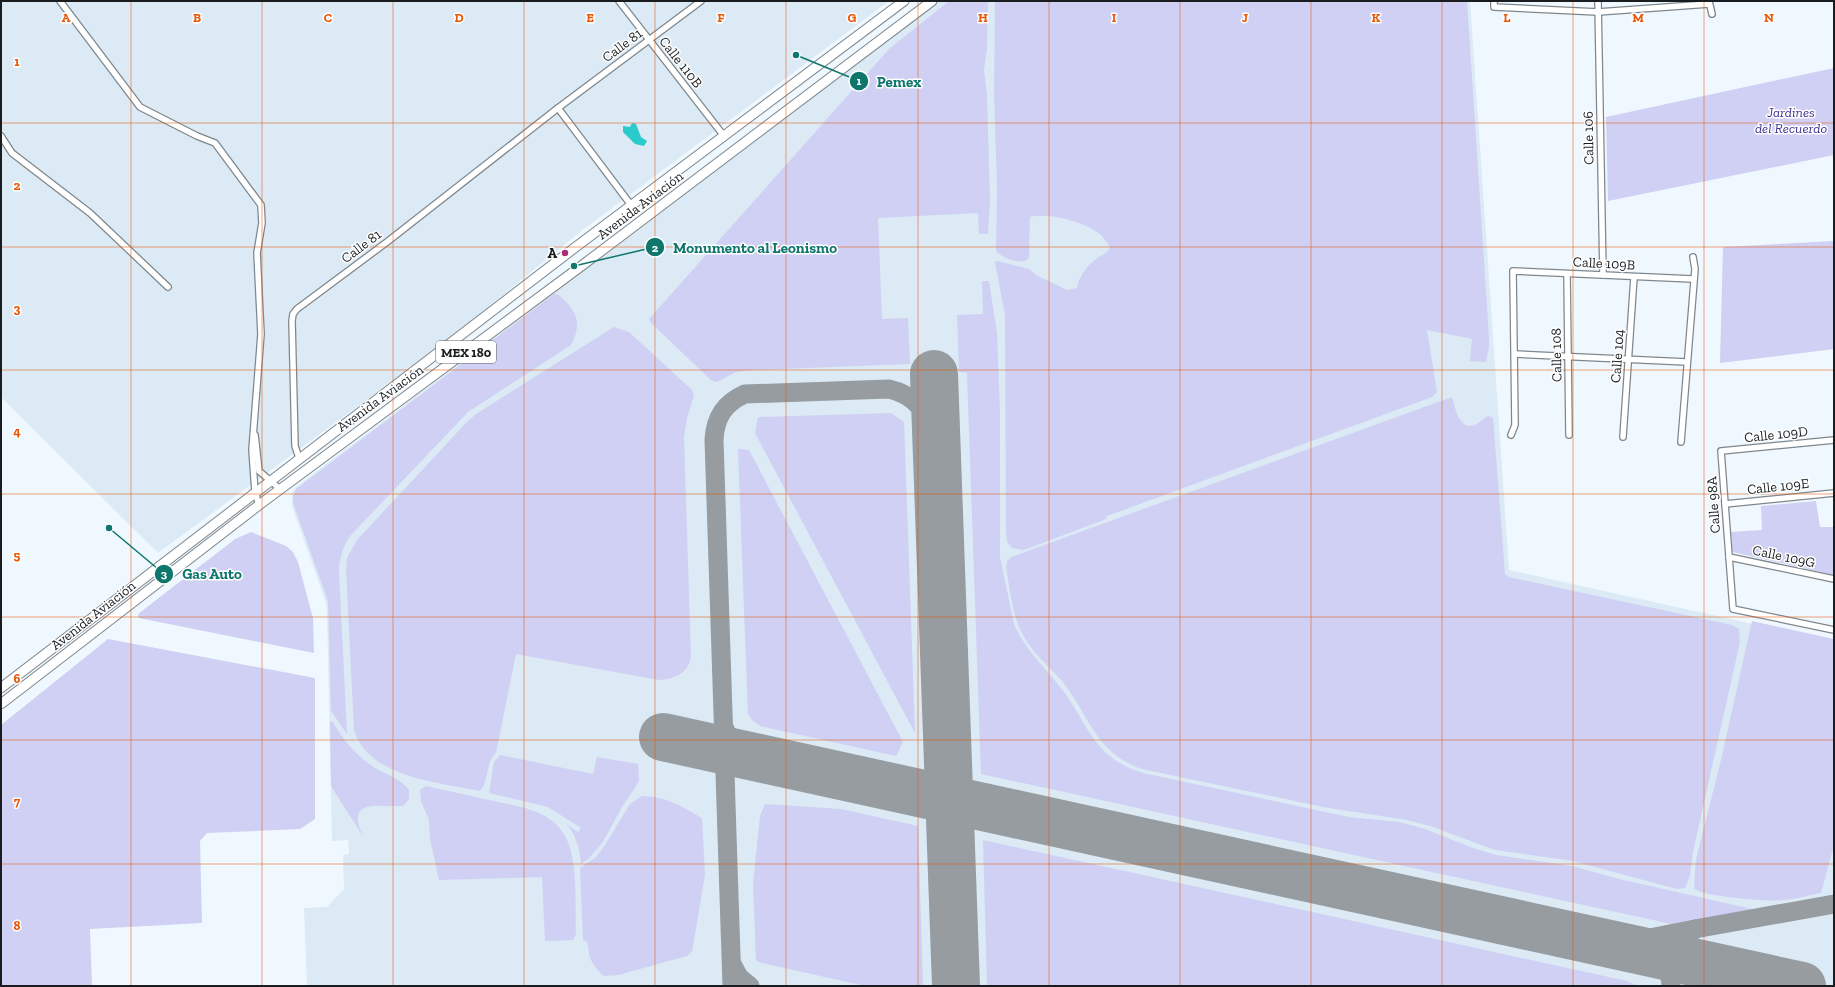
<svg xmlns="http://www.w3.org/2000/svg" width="1835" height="987" viewBox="0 0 1835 987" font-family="'Zilla Slab',serif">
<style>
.built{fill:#dbeaf5}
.green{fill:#cfd0f3}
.water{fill:#2bcbcc}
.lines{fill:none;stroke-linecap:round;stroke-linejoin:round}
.taxiway{stroke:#969ca0;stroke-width:19}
.runway{stroke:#969ca0;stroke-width:48}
.minor-casing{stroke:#7f878c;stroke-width:8}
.primary-casing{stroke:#7f878c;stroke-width:11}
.minor{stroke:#fff;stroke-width:5.5}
.primary{stroke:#fff;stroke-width:9}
.grid{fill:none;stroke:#e8590c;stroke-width:1;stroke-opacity:0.55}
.poi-dot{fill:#ad2c78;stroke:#fff;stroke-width:1.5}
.labels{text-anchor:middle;stroke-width:3;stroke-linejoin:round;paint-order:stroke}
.shield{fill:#fff;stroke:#5f6162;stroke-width:1}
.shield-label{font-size:13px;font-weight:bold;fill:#1a1d1f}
.street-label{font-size:14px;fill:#1a1d1f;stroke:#fff}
.park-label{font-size:14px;font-style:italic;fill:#403294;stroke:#fff}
.poi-label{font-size:14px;font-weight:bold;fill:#1a1d1f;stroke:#fff;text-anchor:end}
.grid-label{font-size:13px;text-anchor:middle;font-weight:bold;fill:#e8590c;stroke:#fff;stroke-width:3;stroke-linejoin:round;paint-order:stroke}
.leader{fill:none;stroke:#0f766e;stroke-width:1.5}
.callout-dot{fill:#0f766e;stroke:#fff;stroke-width:1.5}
.mark-label{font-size:12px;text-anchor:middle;font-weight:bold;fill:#fff}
.callout-label{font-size:15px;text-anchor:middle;font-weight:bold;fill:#0f766e;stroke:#fff;stroke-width:3;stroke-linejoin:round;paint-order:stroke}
</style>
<rect width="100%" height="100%" fill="#f0f8ff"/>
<g class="built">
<polygon points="1,1 889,1 580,232 449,339 158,553 1,397"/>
<polygon points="938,1 1470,1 1509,570 1834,642 1834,986 307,986 304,908 327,907 344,889 343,855 349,854 348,840 332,841 327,610 325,600 292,506 292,493 296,487"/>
</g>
<g class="green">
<polygon points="949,1 988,1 987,48 984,70 987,95 990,201 988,234 979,234 978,213 878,218 882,319 908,318 910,364 753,370 736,372 717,382 711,380 651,323 649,319 889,49"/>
<path d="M 995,1 L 1467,1 L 1489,337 L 1489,347 L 1486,362 L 1470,361 L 1472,339 L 1427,330 L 1437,392 L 1432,397 L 1107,516 L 1106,519 L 1024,550 L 1012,548 L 1007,542 L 1006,531 L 1005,315 L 995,262 L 998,261 L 1029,269 L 1036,275 L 1067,290 L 1077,288 C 1079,276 1087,266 1096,259 C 1102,254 1107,255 1110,247 C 1107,243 1104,238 1101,235 C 1086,222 1048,212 1030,217 L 1029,257 C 1024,267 1002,258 996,251 L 997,187 L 994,93 Z"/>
<polygon points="1834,68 1834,155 1608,201 1606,117"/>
<polygon points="1834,241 1834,349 1720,363 1723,247"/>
<path d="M 982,281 L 989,281 L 997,333 L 1000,413 L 1000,557 L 1014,624 C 1026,652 1047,668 1064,692 C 1079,712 1088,736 1106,753 C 1116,762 1129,769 1143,773 L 1349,817 L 1399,822 L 1425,829 L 1473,848 L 1496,855 L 1572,866 L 1619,879 L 1752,909 L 1676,925 L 981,774 L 967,373 L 959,372 L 957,315 L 983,314 Z"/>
<path d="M 554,294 L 559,295 C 576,310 583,322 571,345 L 468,412 L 350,536 C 343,547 339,559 339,572 L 347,734 L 331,711 L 328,601 L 294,506 L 293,497 L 296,489 Z"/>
<path d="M 614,327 L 629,332 L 692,390 L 694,395 L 687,418 L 684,437 L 691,658 C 687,674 674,679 659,680 L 516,654 L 496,753 C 485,762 490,780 480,791 C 438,782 369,778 354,730 L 346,569 L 347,558 L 357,540 L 465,424 L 476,414 Z"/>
<path d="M 1452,397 C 1455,408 1460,433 1477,424 C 1481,421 1484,418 1488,416 L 1493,418 L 1505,574 L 1509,577 L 1732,625 L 1739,629 L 1740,642 L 1693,852 L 1690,875 L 1685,888 L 1677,889 L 1573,861 L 1495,850 L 1430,826 L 1407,820 L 1323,807 L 1142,769 C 1095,753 1090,716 1062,681 C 1049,666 1032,653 1023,635 C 1012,614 1010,590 1006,567 L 1007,562 L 1011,557 Z"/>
<polygon points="891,413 904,422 915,733 755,433 758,417"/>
<polygon points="738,449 749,450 903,742 896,756 760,726 752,720 748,714"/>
<polygon points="1816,501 1820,527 1834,527 1834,575 1732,552 1731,532 1762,530 1761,506"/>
<polygon points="251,532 286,546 293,552 298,562 313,618 314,653 139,618 138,614 235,539"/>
<path d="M 1752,621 L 1834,639 L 1834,845 L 1821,893 C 1809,895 1797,899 1784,900 C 1770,902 1702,897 1694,888 L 1696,859 L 1721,760 Z"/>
<polygon points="108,639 315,678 315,819 300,829 207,833 200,841 202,923 90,929 92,986 1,986 1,725"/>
<path d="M 330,721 L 333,722 C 343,740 357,757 375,768 C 386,774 401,779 409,790 L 409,799 L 403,806 C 377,807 344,798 364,838 L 331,786 Z"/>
<path d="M 500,755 L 593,774 L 597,757 L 638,764 L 639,780 L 635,788 L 622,807 L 603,842 L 588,859 L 581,864 C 580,850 576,834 566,824 L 578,832 L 581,828 L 548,807 L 489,793 L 494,762 Z"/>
<path d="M 426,786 C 447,791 468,795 489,800 C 518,807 553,809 567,840 C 578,864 575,908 576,934 L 573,940 L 545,941 L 542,877 L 439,880 L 430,839 L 429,820 L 421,801 L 420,790 Z"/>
<path d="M 642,796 C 665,796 683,807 702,818 L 705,875 L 693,946 L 692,951 L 687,956 L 618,975 L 604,976 C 597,970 591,963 589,954 C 588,949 589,945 586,941 L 583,941 L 580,868 L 596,857 L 605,845 L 630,804 Z"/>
<polygon points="765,804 841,809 918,826 923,986 865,986 758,962 756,960 753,884 760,816"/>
<polygon points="983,840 1627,981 1638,986 987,986"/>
</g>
<polygon class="water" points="632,123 636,124 641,137 647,141 644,146 635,144 623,132 623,126 630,127"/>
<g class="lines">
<g class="taxiway">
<path d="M 724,727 C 730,744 742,751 758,758"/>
<polyline points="1695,929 1834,904"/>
<path d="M 1599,942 L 1634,941 L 1695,929 C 1677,942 1686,957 1702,964"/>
<path d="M 1647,952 C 1662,959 1670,968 1671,985"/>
<polyline points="732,964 739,977 750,986"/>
<path d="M 732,986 L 714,440 C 715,418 724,403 745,394 L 889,389 C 916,395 930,415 937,441"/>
</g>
<g class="runway">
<polyline points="934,374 956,986"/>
<polyline points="663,737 1802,986"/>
</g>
<g class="minor-casing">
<g id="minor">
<polyline points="60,1 140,107 197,136 215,143 261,205 262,223 257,253 261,334 252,450 255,492 259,505"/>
<polyline points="619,1 724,136"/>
<polyline points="1494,1 1494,7 1598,12 1709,4"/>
<polyline points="1598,1 1603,275"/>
<polyline points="1709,1 1712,14"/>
<polyline points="558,108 631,205"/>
<polyline points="1,136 12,153 90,213 168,287"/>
<polyline points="1567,274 1569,435"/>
<polyline points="1515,354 1687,362"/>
<polyline points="255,435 259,471 280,489"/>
<polyline points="1511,435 1515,425 1513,271 1693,279"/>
<polyline points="1623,437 1634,277"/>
<polyline points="1834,440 1721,451 1733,609 1834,630"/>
<polyline points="1681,442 1695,269 1693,257"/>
<polyline points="299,458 295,446 292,321 293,314 297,309 387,242 558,108 701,1"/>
<polyline points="1725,504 1834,493"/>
<polyline points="1729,557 1834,579"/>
</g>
</g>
<g class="primary-casing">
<g id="primary">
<polyline points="1,688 573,249 904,1"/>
<polyline points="1,704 259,505 584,264 932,1"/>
</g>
</g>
<use href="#minor" class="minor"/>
<use href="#primary" class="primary"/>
</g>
<path class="grid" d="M 131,1 L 131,986M 262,1 L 262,986M 393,1 L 393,986M 524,1 L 524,986M 655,1 L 655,986M 786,1 L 786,986M 918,1 L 918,986M 1049,1 L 1049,986M 1180,1 L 1180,986M 1311,1 L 1311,986M 1442,1 L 1442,986M 1573,1 L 1573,986M 1704,1 L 1704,986M 1,123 L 1834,123M 1,247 L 1834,247M 1,370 L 1834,370M 1,494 L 1834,494M 1,617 L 1834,617M 1,740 L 1834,740M 1,864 L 1834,864"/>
<circle class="poi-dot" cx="565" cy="253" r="4"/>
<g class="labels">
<rect class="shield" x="436" y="341" width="60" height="22" rx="3"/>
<g class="shield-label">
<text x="466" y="357">MEX 180</text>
</g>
<g class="street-label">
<text transform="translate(622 45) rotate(-37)" y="5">Calle 81</text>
<text transform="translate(681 62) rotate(52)" y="5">Calle 110B</text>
<text transform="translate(1588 138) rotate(-91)" y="5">Calle 106</text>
<text transform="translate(640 205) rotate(-37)" y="5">Avenida Aviación</text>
<text transform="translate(361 246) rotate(-37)" y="5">Calle 81</text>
<text transform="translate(1604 263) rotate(3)" y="5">Calle 109B</text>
<text transform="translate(1556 355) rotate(-91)" y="5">Calle 108</text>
<text transform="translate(1617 356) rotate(-86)" y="5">Calle 104</text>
<text transform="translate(380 398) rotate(-36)" y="5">Avenida Aviación</text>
<text transform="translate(1776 434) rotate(-6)" y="5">Calle 109D</text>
<text transform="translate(1778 486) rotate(-6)" y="5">Calle 109E</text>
<text transform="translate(1713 505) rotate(-94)" y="5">Calle 98A</text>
<text transform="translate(1784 556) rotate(12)" y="5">Calle 109G</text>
<text transform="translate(93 615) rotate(-38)" y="5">Avenida Aviación</text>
</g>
<g class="park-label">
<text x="1791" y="117">Jardines<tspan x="1791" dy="16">del Recuerdo</tspan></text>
</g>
<g class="poi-label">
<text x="557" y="258">A</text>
</g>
</g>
<g class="grid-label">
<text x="66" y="22">A</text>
<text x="197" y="22">B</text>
<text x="328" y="22">C</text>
<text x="459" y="22">D</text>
<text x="590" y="22">E</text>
<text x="721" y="22">F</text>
<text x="852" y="22">G</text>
<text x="983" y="22">H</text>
<text x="1114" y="22">I</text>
<text x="1245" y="22">J</text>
<text x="1376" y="22">K</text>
<text x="1507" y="22">L</text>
<text x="1638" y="22">M</text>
<text x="1769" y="22">N</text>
<text x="17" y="66">1</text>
<text x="17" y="190">2</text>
<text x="17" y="313">3</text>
<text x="17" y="436">4</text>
<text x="17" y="560">5</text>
<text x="17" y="683">6</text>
<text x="17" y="806">7</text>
<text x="17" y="930">8</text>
</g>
<path class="leader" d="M796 55L859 81M574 266L655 247M109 528L164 574"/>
<g class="callout-dot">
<circle cx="796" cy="55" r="4"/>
<circle cx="574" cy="266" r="4"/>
<circle cx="109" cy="528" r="4"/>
<circle cx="859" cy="81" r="10"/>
<circle cx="655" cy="247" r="10"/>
<circle cx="164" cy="574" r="10"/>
</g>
<g class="mark-label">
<text x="859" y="85">1</text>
<text x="655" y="252">2</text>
<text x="164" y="578">3</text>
</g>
<g class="callout-label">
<text x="899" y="87">Pemex</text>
<text x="755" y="253">Monumento al Leonismo</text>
<text x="212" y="579">Gas Auto</text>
</g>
<rect width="1835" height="987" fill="none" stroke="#1a1d1f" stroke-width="4"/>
</svg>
